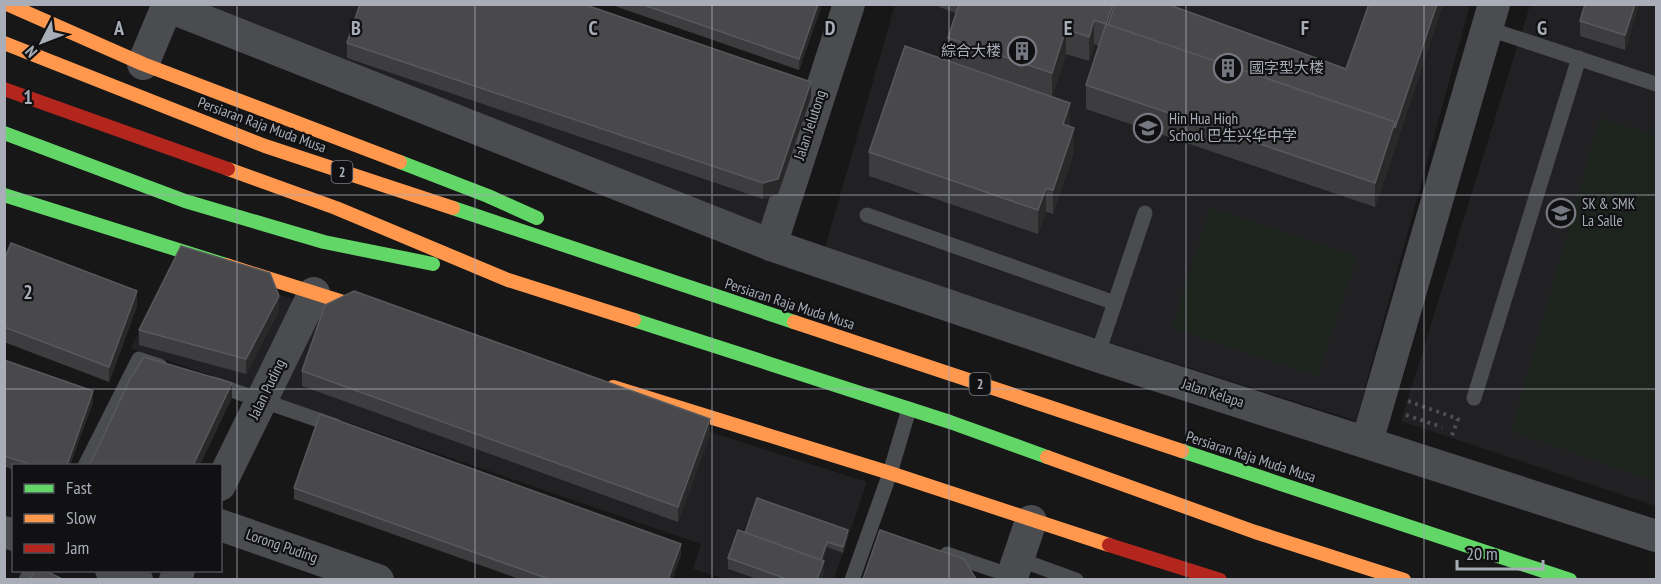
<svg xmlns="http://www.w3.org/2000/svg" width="1661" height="584" viewBox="0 0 1661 584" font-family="'PT Sans Narrow','Noto Sans SC',sans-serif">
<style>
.built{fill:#212123}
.green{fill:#1d241e}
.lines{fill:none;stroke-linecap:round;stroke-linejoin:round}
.path{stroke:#4d4e52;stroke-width:4;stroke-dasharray:3 4.5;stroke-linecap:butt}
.lane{stroke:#4b4c50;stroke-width:15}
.street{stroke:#4b4c50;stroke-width:32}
.fast{stroke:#63d668;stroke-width:14}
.slow{stroke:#ff974d;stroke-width:14}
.jam{stroke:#b3261e;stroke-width:14}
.wall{fill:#3d3d3f}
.shaded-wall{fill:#29292a}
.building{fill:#49494c;stroke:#58595d;stroke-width:1.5}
.grid{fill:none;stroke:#a8adb8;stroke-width:1.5;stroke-opacity:0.55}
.labels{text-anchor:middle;stroke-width:4.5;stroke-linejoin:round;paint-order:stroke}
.shield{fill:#111113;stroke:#7b7e86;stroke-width:1.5}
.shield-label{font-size:14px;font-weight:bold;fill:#a8adb8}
.poi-label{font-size:15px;fill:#a8adb8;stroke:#111113;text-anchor:start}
.street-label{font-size:15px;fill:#a8adb8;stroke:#111113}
.grid-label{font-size:20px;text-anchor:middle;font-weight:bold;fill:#a8adb8;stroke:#111113;stroke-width:4.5;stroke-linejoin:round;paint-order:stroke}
</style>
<rect width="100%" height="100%" fill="#171717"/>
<g class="built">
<polygon points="198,5 539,5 810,92 764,229"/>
<polygon points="895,5 1470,5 1356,421 824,251"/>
<polygon points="1530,5 1656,5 1656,506 1401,421"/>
<polygon points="174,261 867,482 834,579 726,579 693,569 701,544 131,348"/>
</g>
<g class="green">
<polygon points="1600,118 1656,136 1656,482 1511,431"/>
<polygon points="1210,208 1357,256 1318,376 1172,328"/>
</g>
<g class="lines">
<g class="path">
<polyline points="1408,401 1458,419 1451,438"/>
<polyline points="1406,415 1442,427"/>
</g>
<g class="lane">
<polyline points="1486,28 1656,84"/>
<polyline points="867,215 1115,303"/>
<polyline points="1097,356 1145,213"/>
<polyline points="214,384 336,426"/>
<polyline points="1474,398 1579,58"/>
<polyline points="85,466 139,359 160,366"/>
<polyline points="947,554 1012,576"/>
<polyline points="1018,559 1076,580"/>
<polyline points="26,580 31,570"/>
<polyline points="852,580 890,473 909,409"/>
</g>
<g class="street">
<polyline points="167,6 771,245 1097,356 1656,536"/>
<polyline points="143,64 168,4"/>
<polyline points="771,245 849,4"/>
<polyline points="1367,442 1494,4"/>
<polyline points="220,485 314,293"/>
<polyline points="220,525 378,580"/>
<polyline points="4,532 14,535"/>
<polyline points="111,570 137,580"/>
<polyline points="175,580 179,570"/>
<polyline points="1011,580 1031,521"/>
</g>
<g class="fast">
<polyline points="4,133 185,201 324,242 433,264"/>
<polyline points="400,162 488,196 537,218"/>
<polyline points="4,195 226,265"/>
<polyline points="453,208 794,322"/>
<polyline points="634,320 950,422 1047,457"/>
<polyline points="1182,451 1570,580"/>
</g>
<g class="slow">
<polyline points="7,4 143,64 400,162"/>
<polyline points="4,43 265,146 453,208"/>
<polyline points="228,169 336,208 508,280 634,320"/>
<polyline points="226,265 378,313"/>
<polyline points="794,322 1182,451"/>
<polyline points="613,387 890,473 1109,545"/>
<polyline points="1047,457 1255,532 1404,580"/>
</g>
<g class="jam">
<polyline points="4,89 228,169"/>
<polyline points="1109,545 1220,580"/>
</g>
</g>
<g class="wall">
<polygon points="609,4 821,4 821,7 799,70"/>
<polygon points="939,4 1170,4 1170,6 1346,69 1369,4 1443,4 1375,207 1086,109 1086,85 1099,46 1094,44 1089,61 1066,54 1052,97 1070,126 1074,152 1053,214 1046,212 1038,234 869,176 869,152 948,61 948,38 956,13 939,7"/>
<polygon points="1639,4 1625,50 1580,36 1580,21"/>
<polygon points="347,43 811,97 778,194 763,199 347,58"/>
<polygon points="4,260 137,306 109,382 4,342"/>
<polygon points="279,311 246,374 139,345 139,330"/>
<polygon points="4,360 93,402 70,465 14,465 14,470 4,466"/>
<polygon points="302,371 710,434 678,522 302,386"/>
<polygon points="294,488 681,555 672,579 519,579 294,499"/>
<polygon points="745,533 848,536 843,553 827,547 823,561 824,572 821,579 757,579 728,569 728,558"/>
</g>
<g class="shaded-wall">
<polygon points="818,4 821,4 821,7 799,70 799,59"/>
<polygon points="1113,4 1121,4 1106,30 1106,24"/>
<polygon points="1437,4 1443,4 1375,207 1375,183 1395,122"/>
<polygon points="1635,4 1639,4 1625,50 1625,35"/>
<polygon points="1094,20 1094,44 1089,61 1089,37"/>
<polygon points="1066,29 1066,54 1052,97 1052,73"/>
<polygon points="811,82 811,97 778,194 763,199 763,183"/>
<polygon points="1070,103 1070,127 1063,124"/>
<polygon points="1074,128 1074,152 1053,214 1053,190"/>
<polygon points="1046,188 1046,212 1038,234 1038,210"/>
<polygon points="137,291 137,306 109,382 109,367"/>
<polygon points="279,296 279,311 246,374 246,359"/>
<polygon points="232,383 232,398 200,465 193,465"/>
<polygon points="93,391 93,402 70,465 67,465"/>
<polygon points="710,419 710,434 678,522 678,507"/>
<polygon points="848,530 848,536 843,553 843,547"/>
<polygon points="827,542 827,547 820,570 820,564"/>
<polygon points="681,544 681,555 672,579 668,579"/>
<polygon points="824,561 824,572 821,579 817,579"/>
</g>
<g class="building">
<polygon points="360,4 583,4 811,82 778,179 763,183 347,43"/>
<polygon points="641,4 818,4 799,59"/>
<polygon points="959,4 1113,4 1106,24 1094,20 1089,37 1066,29 1052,73 948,38"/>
<polygon points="1115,4 1167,4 1346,69 1369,4 1437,4 1395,128 1395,122 1108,25"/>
<polygon points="1585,4 1635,4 1625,35 1580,21"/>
<polygon points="1106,24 1395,122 1375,183 1086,85"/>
<polygon points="905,46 1070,103 1063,124 1074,128 1053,190 1046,188 1038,210 869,152"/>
<polygon points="11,243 137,291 109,367 4,327 4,260"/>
<polygon points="181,246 270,273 279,296 246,359 139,330"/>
<polygon points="354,291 710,419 678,507 302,371 325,305"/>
<polygon points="144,357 232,383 193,465 89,465 96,452 130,379"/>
<polygon points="4,360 93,391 67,465 33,465 4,456"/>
<polygon points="320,414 681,544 668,579 549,579 294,488"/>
<polygon points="757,498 848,530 843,547 827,542 821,560 745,533"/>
<polygon points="738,530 824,561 817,579 787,579 728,558"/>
<polygon points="880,530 964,559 976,579 863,579"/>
<polygon points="35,570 44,570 62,579 30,579"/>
</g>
<path class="grid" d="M 237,4 L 237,580M 475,4 L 475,580M 712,4 L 712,580M 949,4 L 949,580M 1186,4 L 1186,580M 1424,4 L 1424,580M 4,195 L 1656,195M 4,389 L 1656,389"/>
<defs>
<g id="building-ring" transform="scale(1.5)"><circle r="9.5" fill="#111113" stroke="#757880" stroke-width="1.5"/><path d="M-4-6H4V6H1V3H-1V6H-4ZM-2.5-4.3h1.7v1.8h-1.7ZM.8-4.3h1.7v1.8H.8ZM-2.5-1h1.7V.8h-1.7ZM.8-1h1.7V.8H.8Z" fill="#757880"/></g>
<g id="school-ring" transform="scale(1.5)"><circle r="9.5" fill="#111113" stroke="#757880" stroke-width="1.5"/><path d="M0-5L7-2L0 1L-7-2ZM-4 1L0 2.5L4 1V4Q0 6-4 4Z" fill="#757880"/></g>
</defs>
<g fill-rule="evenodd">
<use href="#building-ring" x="1022" y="51"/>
<use href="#building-ring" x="1228" y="68"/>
<use href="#school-ring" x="1148" y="128"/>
<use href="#school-ring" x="1561" y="213"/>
</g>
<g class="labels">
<g class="shield">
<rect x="331.5" y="161" width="21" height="22" rx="4.5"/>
<rect x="969.5" y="373" width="21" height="22" rx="4.5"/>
</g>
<g class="shield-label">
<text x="342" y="177">2</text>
<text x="980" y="389">2</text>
</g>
<g class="poi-label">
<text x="1001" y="56" text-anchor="end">綜合大楼</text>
<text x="1249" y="73">國字型大楼</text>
<text x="1169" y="124">Hin Hua High<tspan x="1169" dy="17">School 巴生兴华中学</tspan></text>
<text x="1582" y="209">SK &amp; SMK<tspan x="1582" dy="17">La Salle</tspan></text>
</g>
<g class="street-label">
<text transform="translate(262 125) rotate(20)" y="5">Persiaran Raja Muda Musa</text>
<text transform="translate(810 125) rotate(-72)" y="5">Jalan Jelutong</text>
<text transform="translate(790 304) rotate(18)" y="5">Persiaran Raja Muda Musa</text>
<text transform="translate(267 389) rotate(-64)" y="5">Jalan Puding</text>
<text transform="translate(1213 393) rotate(18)" y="5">Jalan Kelapa</text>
<text transform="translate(1251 457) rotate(18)" y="5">Persiaran Raja Muda Musa</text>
<text transform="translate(282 546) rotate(19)" y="5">Lorong Puding</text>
</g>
</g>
<g class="grid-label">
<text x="119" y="35">A</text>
<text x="356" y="35">B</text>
<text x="593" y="35">C</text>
<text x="830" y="35">D</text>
<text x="1068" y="35">E</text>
<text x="1305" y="35">F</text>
<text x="1542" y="35">G</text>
<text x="28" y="104">1</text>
<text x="28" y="299">2</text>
</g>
<rect width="1661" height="584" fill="none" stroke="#a8adb8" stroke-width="12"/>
<rect x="12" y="464" width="210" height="108" fill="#111113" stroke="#4d4f55" stroke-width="1.5"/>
<rect x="24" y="484" width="30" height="9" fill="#63d668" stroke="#4d4f55" stroke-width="1.5"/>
<text x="66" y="494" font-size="18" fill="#a8adb8">Fast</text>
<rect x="24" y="514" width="30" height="9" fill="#ff974d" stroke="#4d4f55" stroke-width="1.5"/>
<text x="66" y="524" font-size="18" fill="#a8adb8">Slow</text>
<rect x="24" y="544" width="30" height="9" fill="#b3261e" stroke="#4d4f55" stroke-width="1.5"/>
<text x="66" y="554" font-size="18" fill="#a8adb8">Jam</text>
<g transform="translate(42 42) rotate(228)" stroke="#111113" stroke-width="4.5" paint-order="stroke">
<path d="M0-4.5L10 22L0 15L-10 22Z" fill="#a8adb8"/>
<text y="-9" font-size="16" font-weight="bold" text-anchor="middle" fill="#a8adb8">N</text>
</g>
<path d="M1457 560v9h86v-9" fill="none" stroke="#a8adb8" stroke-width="3"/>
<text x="1466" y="560" font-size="18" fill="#a8adb8" stroke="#111113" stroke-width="4.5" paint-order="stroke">20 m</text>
</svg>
